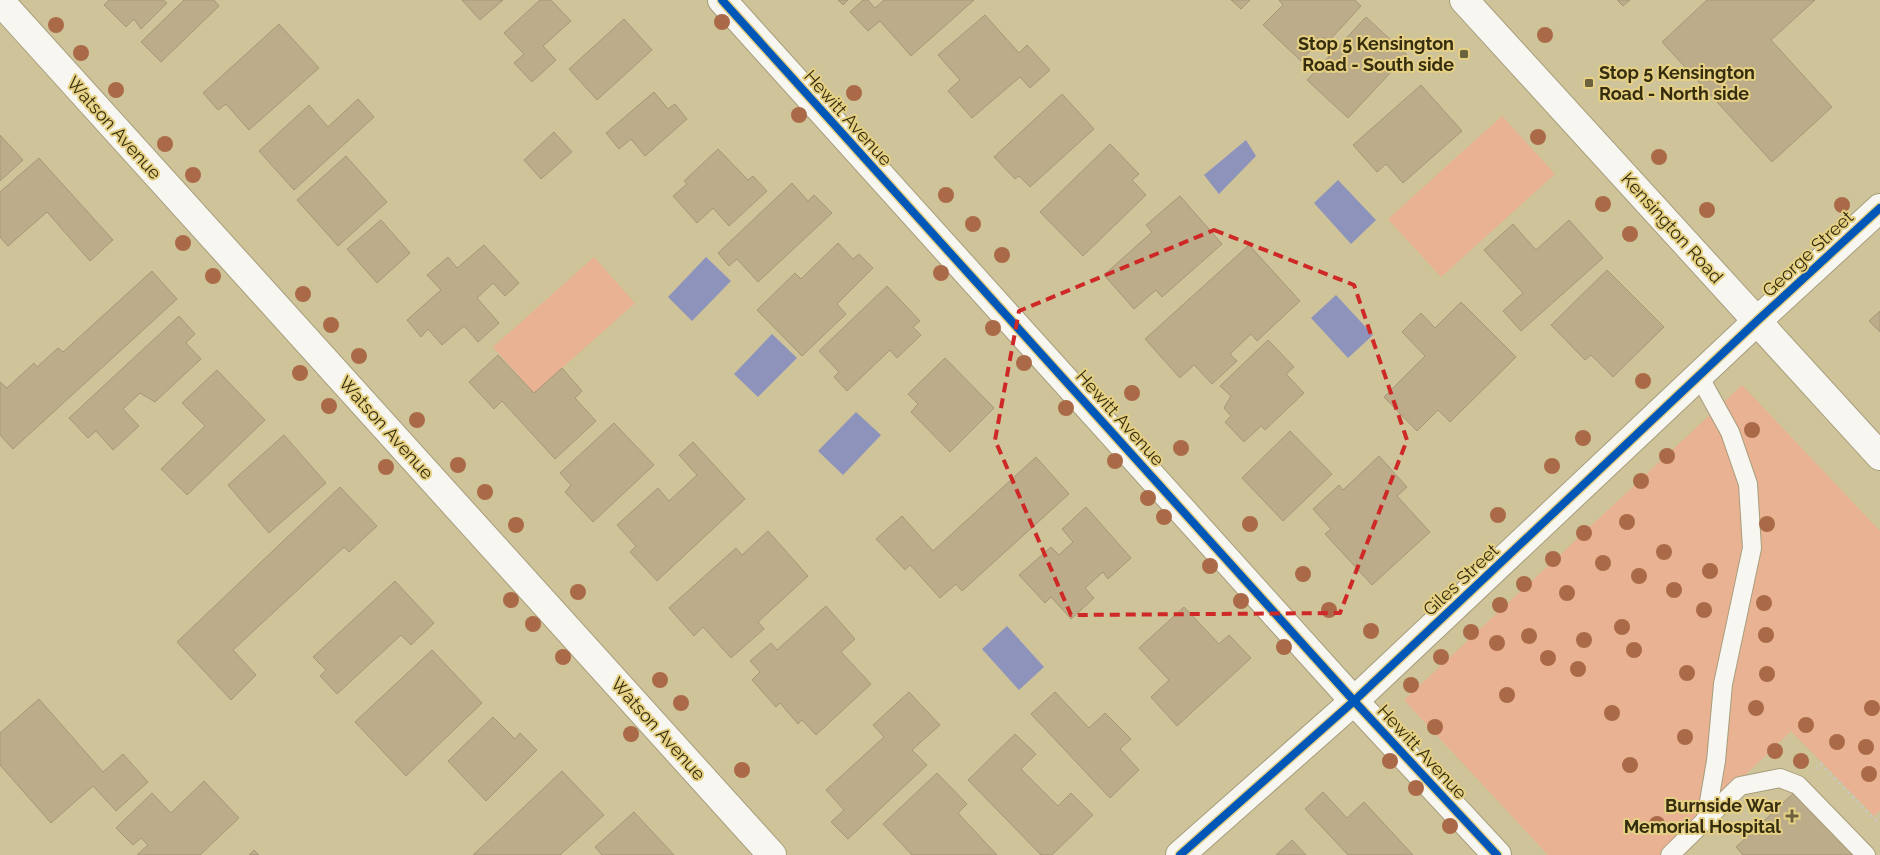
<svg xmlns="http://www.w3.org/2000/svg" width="1880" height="855" viewBox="0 0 1880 855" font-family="Raleway,sans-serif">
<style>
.green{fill:#e8b293}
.water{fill:#8e93bc}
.building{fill:#bcac8a;stroke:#a59778}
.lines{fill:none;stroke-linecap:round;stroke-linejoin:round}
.lane-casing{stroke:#a69d7c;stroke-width:20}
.street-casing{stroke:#a69d7c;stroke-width:30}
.secondary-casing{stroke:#a69d7c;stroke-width:30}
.path{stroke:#cbc7ba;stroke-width:3;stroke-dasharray:2.5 4;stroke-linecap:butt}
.lane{stroke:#f8f6f0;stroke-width:18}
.street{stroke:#f8f6f0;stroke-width:28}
.secondary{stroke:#f8f6f0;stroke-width:28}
.cycleway-casing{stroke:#e5d084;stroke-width:11}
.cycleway{stroke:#0057b8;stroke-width:8}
.tree{fill:#aa6a47}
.marked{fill:none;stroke:#ce2827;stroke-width:4;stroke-dasharray:10 6;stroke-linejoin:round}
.poi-dot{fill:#6b623e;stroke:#e5d084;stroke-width:2}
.labels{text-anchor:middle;stroke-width:4;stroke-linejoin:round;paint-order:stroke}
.poi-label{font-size:18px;font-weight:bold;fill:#352d0d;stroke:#e5d084;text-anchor:end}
.street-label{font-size:18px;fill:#352d0d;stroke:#e5d084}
</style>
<rect width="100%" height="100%" fill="#cfc39a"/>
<g class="green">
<polygon points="1502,116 1555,174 1441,277 1388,219"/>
<polygon points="594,257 635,303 534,393 493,347"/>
<polygon points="1742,385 1880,531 1880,811 1874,816 1791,731 1662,855 1548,855 1404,700"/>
</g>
<g class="water">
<polygon points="1246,140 1256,156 1219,194 1204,175"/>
<polygon points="1338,180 1376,220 1351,244 1314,203"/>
<polygon points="706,257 731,281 692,321 668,297"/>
<polygon points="1336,295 1373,335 1348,358 1311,318"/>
<polygon points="772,334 797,358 758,397 734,374"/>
<polygon points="856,412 881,435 843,475 818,451"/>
<polygon points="1007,626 1044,667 1019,690 982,649"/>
</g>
<g class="building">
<polygon points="109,0 163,0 167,3 141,29 134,19 126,27 104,5"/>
<polygon points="184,0 214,0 219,6 161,62 141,42"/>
<polygon points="462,0 503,0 480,20"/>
<polygon points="540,0 551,0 571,21 543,46 556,60 532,82 514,63 524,54 504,33"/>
<polygon points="838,0 848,0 843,5"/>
<polygon points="863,0 868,0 875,8 884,0 974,0 911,56 880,21 868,31 850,12"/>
<polygon points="1231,0 1250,0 1241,9"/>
<polygon points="1279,0 1355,0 1361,6 1328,42 1323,37 1301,61 1263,25 1283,5"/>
<polygon points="1617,0 1630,0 1623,6"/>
<polygon points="1707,0 1815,0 1771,40 1832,107 1772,162 1662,42"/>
<polygon points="985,15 1019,53 1027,45 1050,70 1030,88 1020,77 972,118 948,91 960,80 938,55"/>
<polygon points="1366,17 1407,55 1348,118 1307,80"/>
<polygon points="624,19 652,50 597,100 569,69"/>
<polygon points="279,24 319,68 249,130 226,104 218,110 203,93"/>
<polygon points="1421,85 1462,131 1403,183 1386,164 1377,172 1353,145"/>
<polygon points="654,92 668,109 675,104 687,119 645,156 631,139 619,149 606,133"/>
<polygon points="1062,94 1094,129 1030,187 1019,176 1015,179 994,157"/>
<polygon points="358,99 374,117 294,190 259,151 309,105 328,127"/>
<polygon points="554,132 572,152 541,179 524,160"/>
<polygon points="0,135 23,160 0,181"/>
<polygon points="1110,144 1139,174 1132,180 1146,195 1083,256 1040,212"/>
<polygon points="718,149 748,180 753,176 767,191 729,226 713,208 697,223 673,196 687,184 684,181"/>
<polygon points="346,156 387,202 338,246 297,200"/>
<polygon points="39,158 113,240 90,261 47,212 8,246 0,237 0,192"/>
<polygon points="792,183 808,201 814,195 832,213 758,282 737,259 729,266 718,253"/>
<polygon points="1180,196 1222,244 1162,297 1156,290 1134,309 1104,275 1152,232 1146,225"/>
<polygon points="381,220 410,253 377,283 347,249"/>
<polygon points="1569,220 1603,258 1521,331 1503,311 1523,293 1484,250 1513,224 1536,250"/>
<polygon points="838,243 853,259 859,254 873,268 837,304 846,314 802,356 757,310 795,273 801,279"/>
<polygon points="484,245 519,283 505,296 493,283 477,298 499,323 478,342 464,326 442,345 428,329 421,337 407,320 441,290 427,275 448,257 457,268"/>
<polygon points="1249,245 1300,301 1257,341 1251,334 1230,354 1237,361 1212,384 1194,365 1180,378 1145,339"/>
<polygon points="1607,270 1664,327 1613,377 1591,355 1585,360 1551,325"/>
<polygon points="152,271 177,299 13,449 0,435 0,382 7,388 34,363 37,367 58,348 63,352"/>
<polygon points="887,286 920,321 913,327 921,335 897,358 890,350 847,391 834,377 839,372 819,351"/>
<polygon points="1461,302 1516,357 1450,422 1438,410 1417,431 1384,397 1425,356 1402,332 1421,313 1435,328"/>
<polygon points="1880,311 1880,332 1869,321"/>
<polygon points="179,316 195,334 186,343 201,359 155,402 140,393 123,409 139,426 113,450 96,431 88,438 69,418"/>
<polygon points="1268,340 1294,367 1286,374 1304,393 1265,430 1261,426 1244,442 1225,422 1231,416 1224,408 1231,396 1220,386"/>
<polygon points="498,355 534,393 562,368 582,391 575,398 596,421 555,459 502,401 494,409 469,382"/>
<polygon points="945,358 994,408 950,452 911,412 918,404 908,394"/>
<polygon points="217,370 265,420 187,495 161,469 205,426 182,403"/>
<polygon points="614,423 654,465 593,522 565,492 571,485 560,473"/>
<polygon points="1290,431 1332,474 1283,521 1242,478"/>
<polygon points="284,435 326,483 269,533 228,485"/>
<polygon points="693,442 745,499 657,581 630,552 636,546 617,525 658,488 669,501 697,475 679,455"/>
<polygon points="1379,456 1407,487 1397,496 1430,532 1372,585 1325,534 1331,529 1313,509 1339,485 1343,490"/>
<polygon points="1036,457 1069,494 962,591 956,584 940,598 910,565 905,570 876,539 902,516 933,551"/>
<polygon points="340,487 377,526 349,552 344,547 233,650 256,675 231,700 177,642"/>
<polygon points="1086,507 1131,558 1108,579 1103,572 1085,588 1094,598 1071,619 1051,597 1045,603 1019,575 1051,547 1059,555 1073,542 1062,529"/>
<polygon points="768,531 808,576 758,622 764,629 731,658 703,627 694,636 669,608 736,548 742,555"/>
<polygon points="395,581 434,623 411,645 401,635 337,694 320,676 326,670 313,657"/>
<polygon points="826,606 855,639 841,652 871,684 816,735 802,720 798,724 780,703 776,707 752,680 760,672 750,661 771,643 777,650"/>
<polygon points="1184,607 1219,644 1229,635 1251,658 1177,726 1151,697 1169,680 1139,648"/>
<polygon points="432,650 482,703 406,776 355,722"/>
<polygon points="909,692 940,725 912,750 927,765 848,839 831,822 844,810 826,790 884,737 873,725"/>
<polygon points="1055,692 1089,728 1105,713 1131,739 1120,749 1139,770 1110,798 1031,714"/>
<polygon points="39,699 103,772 123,754 148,782 116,811 93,786 51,823 0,765 0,733"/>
<polygon points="493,717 515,739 520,733 537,750 486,801 448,761"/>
<polygon points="1015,734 1036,754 1021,769 1058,806 1071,793 1093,815 1052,855 1041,855 968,780"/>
<polygon points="562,771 604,815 560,855 473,855"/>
<polygon points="937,773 967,804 958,813 997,855 912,855 883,824"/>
<polygon points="204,781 239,818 200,855 137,855 148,845 141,838 133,845 116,828 152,793 171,813"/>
<polygon points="1798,789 1859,855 1743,855 1736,847"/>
<polygon points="1323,792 1347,818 1364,802 1413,855 1348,855 1305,809"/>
<polygon points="634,812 674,855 602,855 595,847"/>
<polygon points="1292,840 1306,855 1276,855"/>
<polygon points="254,850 259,855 249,855"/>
</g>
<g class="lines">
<g class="lane-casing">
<g id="lane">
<polyline points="1699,376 1730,432 1748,484 1752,548 1723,684 1716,761 1706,819"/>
<polyline points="1670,855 1740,786 1780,778 1798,785 1866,855"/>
</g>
</g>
<g class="street-casing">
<g id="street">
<polyline points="722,0 1354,701 1497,855"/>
<polyline points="0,1 772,855"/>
<polyline points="1180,855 1354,701 1757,321 1880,208"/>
</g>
</g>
<g class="secondary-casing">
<polyline id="secondary" points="1464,0 1880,456"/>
</g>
<polyline class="path" points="1816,769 1821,764 1876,821 1880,817"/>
<use href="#lane" class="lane"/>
<use href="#street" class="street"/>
<use href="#secondary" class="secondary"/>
<g class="cycleway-casing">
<g id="cycleway">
<polyline points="722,0 1354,701 1497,855"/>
<polyline points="1180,855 1354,701 1757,321 1880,208"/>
</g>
</g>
<use href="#cycleway" class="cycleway"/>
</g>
<g class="tree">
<circle cx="722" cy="22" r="8"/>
<circle cx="56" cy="25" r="8"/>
<circle cx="1545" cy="35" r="8"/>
<circle cx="81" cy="53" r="8"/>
<circle cx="116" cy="90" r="8"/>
<circle cx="854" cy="93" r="8"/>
<circle cx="799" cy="115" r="8"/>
<circle cx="1538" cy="137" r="8"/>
<circle cx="165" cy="144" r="8"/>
<circle cx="1659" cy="157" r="8"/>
<circle cx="193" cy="175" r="8"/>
<circle cx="946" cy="195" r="8"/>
<circle cx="1603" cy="204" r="8"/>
<circle cx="1842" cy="205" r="8"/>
<circle cx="1707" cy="210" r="8"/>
<circle cx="973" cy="224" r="8"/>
<circle cx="1630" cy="234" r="8"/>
<circle cx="183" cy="243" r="8"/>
<circle cx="1002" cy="255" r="8"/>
<circle cx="941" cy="273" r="8"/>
<circle cx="213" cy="276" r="8"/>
<circle cx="303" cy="294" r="8"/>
<circle cx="331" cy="325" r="8"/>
<circle cx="993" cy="328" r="8"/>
<circle cx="359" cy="356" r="8"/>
<circle cx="1024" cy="363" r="8"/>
<circle cx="300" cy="373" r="8"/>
<circle cx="1643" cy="381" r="8"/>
<circle cx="1132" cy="393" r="8"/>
<circle cx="329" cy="406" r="8"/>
<circle cx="1066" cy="408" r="8"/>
<circle cx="417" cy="420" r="8"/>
<circle cx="1752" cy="430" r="8"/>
<circle cx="1583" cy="438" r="8"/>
<circle cx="1181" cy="448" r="8"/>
<circle cx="1667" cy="456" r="8"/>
<circle cx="1115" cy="461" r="8"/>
<circle cx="458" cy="465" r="8"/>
<circle cx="1552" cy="466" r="8"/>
<circle cx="386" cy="467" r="8"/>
<circle cx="1641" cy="481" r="8"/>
<circle cx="485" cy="492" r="8"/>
<circle cx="1148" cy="498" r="8"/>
<circle cx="1498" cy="515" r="8"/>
<circle cx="1164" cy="517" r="8"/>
<circle cx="1627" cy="522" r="8"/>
<circle cx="1250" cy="524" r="8"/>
<circle cx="1767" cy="524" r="8"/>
<circle cx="516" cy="525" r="8"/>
<circle cx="1584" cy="533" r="8"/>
<circle cx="1664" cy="552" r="8"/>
<circle cx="1553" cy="559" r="8"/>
<circle cx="1603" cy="563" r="8"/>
<circle cx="1210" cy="566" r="8"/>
<circle cx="1710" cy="571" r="8"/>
<circle cx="1303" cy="574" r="8"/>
<circle cx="1639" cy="576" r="8"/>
<circle cx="1524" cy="584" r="8"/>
<circle cx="1674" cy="590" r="8"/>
<circle cx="578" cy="592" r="8"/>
<circle cx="1567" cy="593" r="8"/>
<circle cx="511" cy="600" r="8"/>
<circle cx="1241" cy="601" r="8"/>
<circle cx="1764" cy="603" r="8"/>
<circle cx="1500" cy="605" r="8"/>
<circle cx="1329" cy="610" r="8"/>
<circle cx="1704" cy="610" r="8"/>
<circle cx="533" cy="624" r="8"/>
<circle cx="1622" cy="627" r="8"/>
<circle cx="1371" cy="631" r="8"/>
<circle cx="1471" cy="632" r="8"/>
<circle cx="1766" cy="635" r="8"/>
<circle cx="1529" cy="636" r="8"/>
<circle cx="1584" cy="640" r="8"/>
<circle cx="1497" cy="643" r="8"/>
<circle cx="1284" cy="647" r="8"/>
<circle cx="1634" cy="650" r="8"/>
<circle cx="563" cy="657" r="8"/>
<circle cx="1441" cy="657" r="8"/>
<circle cx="1548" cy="658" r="8"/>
<circle cx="1578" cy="669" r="8"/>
<circle cx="1687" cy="673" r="8"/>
<circle cx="1767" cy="674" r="8"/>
<circle cx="660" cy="680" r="8"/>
<circle cx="1411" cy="685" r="8"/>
<circle cx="1507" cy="695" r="8"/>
<circle cx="681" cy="703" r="8"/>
<circle cx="1756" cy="708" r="8"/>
<circle cx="1872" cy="708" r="8"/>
<circle cx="1612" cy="713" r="8"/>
<circle cx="1806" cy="725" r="8"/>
<circle cx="1435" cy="727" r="8"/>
<circle cx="631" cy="734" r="8"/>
<circle cx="1685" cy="737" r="8"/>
<circle cx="1837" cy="742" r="8"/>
<circle cx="1866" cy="747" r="8"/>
<circle cx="1775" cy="751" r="8"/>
<circle cx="1390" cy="761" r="8"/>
<circle cx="1801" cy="761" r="8"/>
<circle cx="1630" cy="765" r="8"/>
<circle cx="742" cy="770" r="8"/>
<circle cx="1869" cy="774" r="8"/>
<circle cx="1416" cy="788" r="8"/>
<circle cx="1657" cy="824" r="8"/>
<circle cx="1450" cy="826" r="8"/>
</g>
<path class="marked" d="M 1214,230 L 1354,285 L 1407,440 L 1340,613 L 1071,615 L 995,440 L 1019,311 Z"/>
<g class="poi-dot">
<rect x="1459" y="49" width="10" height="10" rx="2.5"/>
<rect x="1584" y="78" width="10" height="10" rx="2.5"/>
<path d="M1789.5 808.5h5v5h5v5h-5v5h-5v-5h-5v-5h5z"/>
</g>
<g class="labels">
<g class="poi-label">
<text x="1454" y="50">Stop 5 Kensington<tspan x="1454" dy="21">Road - South side</tspan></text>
<text x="1599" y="79" text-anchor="start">Stop 5 Kensington<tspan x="1599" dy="21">Road - North side</tspan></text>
<text x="1781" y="812">Burnside War<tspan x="1781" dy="21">Memorial Hospital</tspan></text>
</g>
<g class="street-label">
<text transform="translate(848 118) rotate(48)" y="6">Hewitt Avenue</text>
<text transform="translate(114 128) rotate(48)" y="6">Watson Avenue</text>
<text transform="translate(1672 228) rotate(48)" y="6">Kensington Road</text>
<text transform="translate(1808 254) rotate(-43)" y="6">George Street</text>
<text transform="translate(1120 418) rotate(48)" y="6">Hewitt Avenue</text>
<text transform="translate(386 428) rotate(48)" y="6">Watson Avenue</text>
<text transform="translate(1461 580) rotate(-43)" y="6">Giles Street</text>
<text transform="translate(658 729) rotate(48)" y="6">Watson Avenue</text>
<text transform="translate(1422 752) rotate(47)" y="6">Hewitt Avenue</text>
</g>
</g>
</svg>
